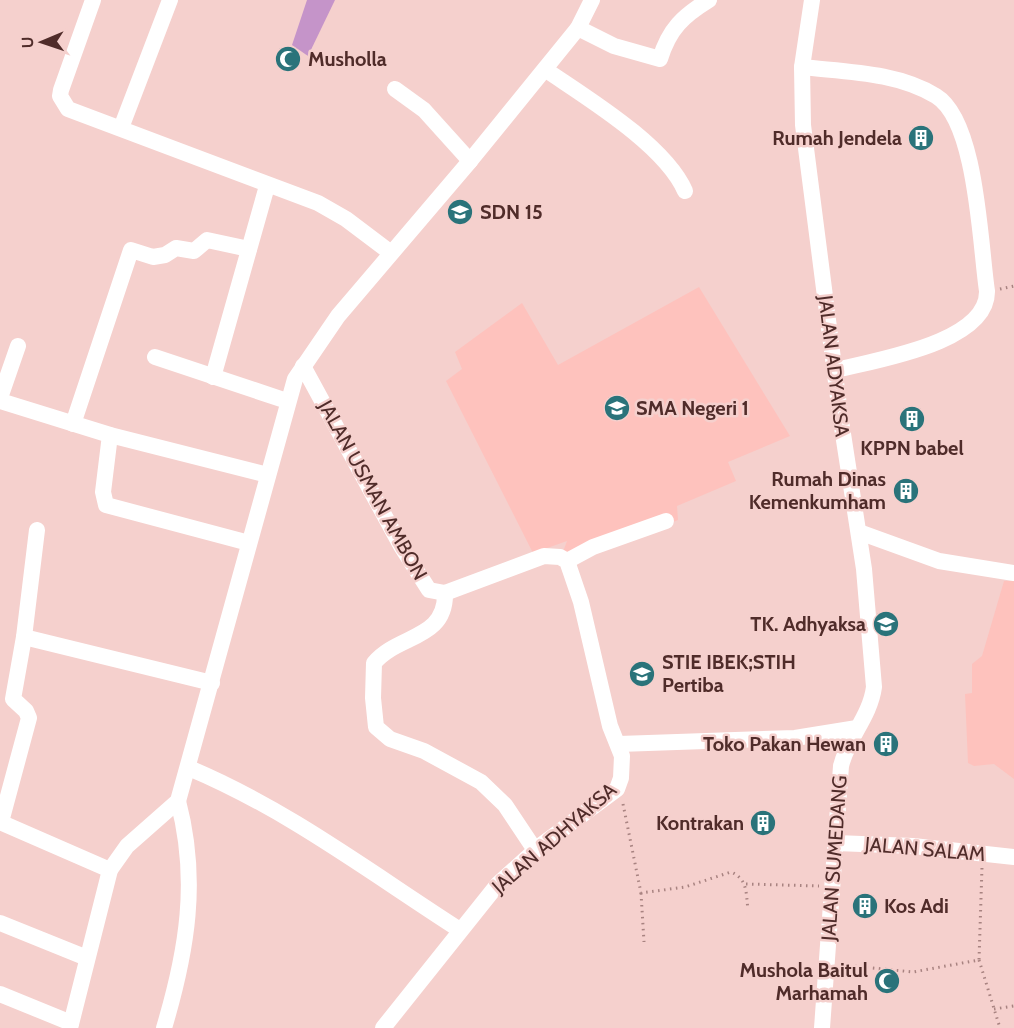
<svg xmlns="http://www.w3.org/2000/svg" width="1014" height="1028" viewBox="0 0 1014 1028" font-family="Cabin,sans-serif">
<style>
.built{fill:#fec2bd}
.green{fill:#c594c9}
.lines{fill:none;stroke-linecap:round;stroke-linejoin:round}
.path{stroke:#a88381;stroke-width:3;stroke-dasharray:1.5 4.5;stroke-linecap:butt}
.minor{stroke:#fff;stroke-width:16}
.labels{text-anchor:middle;stroke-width:5;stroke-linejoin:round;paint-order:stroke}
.poi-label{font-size:20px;font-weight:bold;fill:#502c2a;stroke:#f5d0cd;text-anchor:end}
.street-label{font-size:20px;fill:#502c2a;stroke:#f5d0cd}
</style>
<rect width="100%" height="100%" fill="#f5d0cd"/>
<g class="built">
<polygon points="699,287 790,436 728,462 736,481 677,506 678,520 578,561 561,557 567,541 533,553 446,381 462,369 455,352 522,303 558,365"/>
<polygon points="1004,581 1014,581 1014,779 994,764 974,766 968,763 965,694 972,693 972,664 982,656"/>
</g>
<polygon class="green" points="307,0 335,0 308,56 292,45"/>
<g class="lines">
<g class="path">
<polyline points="1000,289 1014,286"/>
<path d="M 623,804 L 641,893 L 685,887 L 731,872 C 748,879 746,894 748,910"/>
<polyline points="746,884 819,886"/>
<polyline points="641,893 644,942"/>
<polyline points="979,960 1000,1028"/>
<polyline points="843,965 913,972 979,960 982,867"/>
<polyline points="994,1009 1014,1006"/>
</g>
<g class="minor">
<polyline points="93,0 61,90 60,96 68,109 318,203 346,219 391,253"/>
<path d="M 812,0 L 802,67 L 803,125 L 841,421 L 864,569 L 874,687 C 870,717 848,737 841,766 L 822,1028"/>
<path d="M 578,28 L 614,46 L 660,59 C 669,29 683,16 709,0"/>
<path d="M 802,67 C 846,72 897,72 936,96 C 977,121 980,245 987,291 C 988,343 875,360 836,370"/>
<path d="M 546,70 C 587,98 665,145 685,191"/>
<polyline points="395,89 424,110 470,161"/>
<polyline points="121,128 170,0"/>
<polyline points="155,357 287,401"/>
<polyline points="303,366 401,546 429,590 445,593 544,556 560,557 567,561 581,602 610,726 622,756 621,778 617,789 540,846 498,884 383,1028"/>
<polyline points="213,377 267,186"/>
<polyline points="0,398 18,346"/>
<polyline points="0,401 110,435 268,475"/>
<polyline points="73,424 131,250 153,257 165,255 176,248 194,251 207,240 249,249"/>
<polyline points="110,435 103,492 106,505 249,543"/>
<polyline points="859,532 939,561 1014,573"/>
<polyline points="567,561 593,547 666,521"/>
<path d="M 445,593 C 446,640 398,634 374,663 L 373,698 L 376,727 L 390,739 L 424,751 L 481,782 L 505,805 L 535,850"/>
<polyline points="24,637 212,683"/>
<polyline points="619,744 795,738 857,728"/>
<path d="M 189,768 C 287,809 371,873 460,930"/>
<polyline points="0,822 110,870"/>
<polyline points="1,822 29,718 26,711 13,699 24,637 37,530"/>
<polyline points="836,843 913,846 1014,857"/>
<polyline points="0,923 87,958"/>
<polyline points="0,994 71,1023"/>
<polyline points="70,1028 110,870 127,846 178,801 295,379 338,316 470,161 578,28 592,0"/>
<path d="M 164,1028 C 187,951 199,880 178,801"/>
</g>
</g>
<defs>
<g id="mosque-disc" transform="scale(1.35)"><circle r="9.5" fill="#2a737a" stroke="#f5d0cd"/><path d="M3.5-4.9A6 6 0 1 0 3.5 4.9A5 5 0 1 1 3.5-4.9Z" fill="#fff"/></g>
<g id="building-disc" transform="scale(1.35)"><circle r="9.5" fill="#2a737a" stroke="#f5d0cd"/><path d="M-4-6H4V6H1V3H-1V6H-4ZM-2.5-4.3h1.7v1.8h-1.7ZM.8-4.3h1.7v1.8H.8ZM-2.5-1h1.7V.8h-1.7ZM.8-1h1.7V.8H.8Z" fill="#fff"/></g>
<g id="school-disc" transform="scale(1.35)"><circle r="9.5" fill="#2a737a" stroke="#f5d0cd"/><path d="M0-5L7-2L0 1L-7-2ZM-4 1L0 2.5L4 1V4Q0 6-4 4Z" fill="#fff"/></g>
<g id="university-disc" transform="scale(1.35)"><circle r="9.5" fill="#2a737a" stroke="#f5d0cd"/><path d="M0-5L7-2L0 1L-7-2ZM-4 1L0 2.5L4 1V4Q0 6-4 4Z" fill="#fff"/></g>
</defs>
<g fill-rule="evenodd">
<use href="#mosque-disc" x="288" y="59"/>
<use href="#building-disc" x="921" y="138"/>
<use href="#school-disc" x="460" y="212"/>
<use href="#school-disc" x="617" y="408"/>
<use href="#building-disc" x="912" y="419"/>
<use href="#building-disc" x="906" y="491"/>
<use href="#school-disc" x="886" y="624"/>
<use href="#university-disc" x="642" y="674"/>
<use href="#building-disc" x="886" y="744"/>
<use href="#building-disc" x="763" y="823"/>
<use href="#building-disc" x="865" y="906"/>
<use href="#mosque-disc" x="887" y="981"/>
</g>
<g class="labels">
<g class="poi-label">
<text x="308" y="66" text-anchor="start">Musholla</text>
<text x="902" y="145">Rumah Jendela</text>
<text x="480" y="219" text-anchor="start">SDN 15</text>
<text x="636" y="415" text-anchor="start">SMA Negeri 1</text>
<text x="912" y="455" text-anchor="middle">KPPN babel</text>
<text x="886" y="486">Rumah Dinas<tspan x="886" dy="23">Kemenkumham</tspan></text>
<text x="866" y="631">TK. Adhyaksa</text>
<text x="662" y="669" text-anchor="start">STIE IBEK;STIH<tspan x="662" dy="23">Pertiba</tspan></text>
<text x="866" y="751">Toko Pakan Hewan</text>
<text x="744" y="830">Kontrakan</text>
<text x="884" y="913" text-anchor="start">Kos Adi</text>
<text x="868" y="977">Mushola Baitul<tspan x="868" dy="23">Marhamah</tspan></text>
</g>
<g class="street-label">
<text transform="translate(834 366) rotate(83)" y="7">JALAN ADYAKSA</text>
<text transform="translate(373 490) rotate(61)" y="7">JALAN USMAN AMBON</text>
<text transform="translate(554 838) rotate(-41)" y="7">JALAN ADHYAKSA</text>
<text transform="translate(925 849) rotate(5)" y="7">JALAN SALAM</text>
<text transform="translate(834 858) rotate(-86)" y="7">JALAN SUMEDANG</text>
</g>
</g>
<g transform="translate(42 42) rotate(268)" stroke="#f5d0cd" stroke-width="4.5" paint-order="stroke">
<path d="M0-4.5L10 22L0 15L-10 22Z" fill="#502c2a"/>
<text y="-9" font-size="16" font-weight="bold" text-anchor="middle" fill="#502c2a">U</text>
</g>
</svg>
